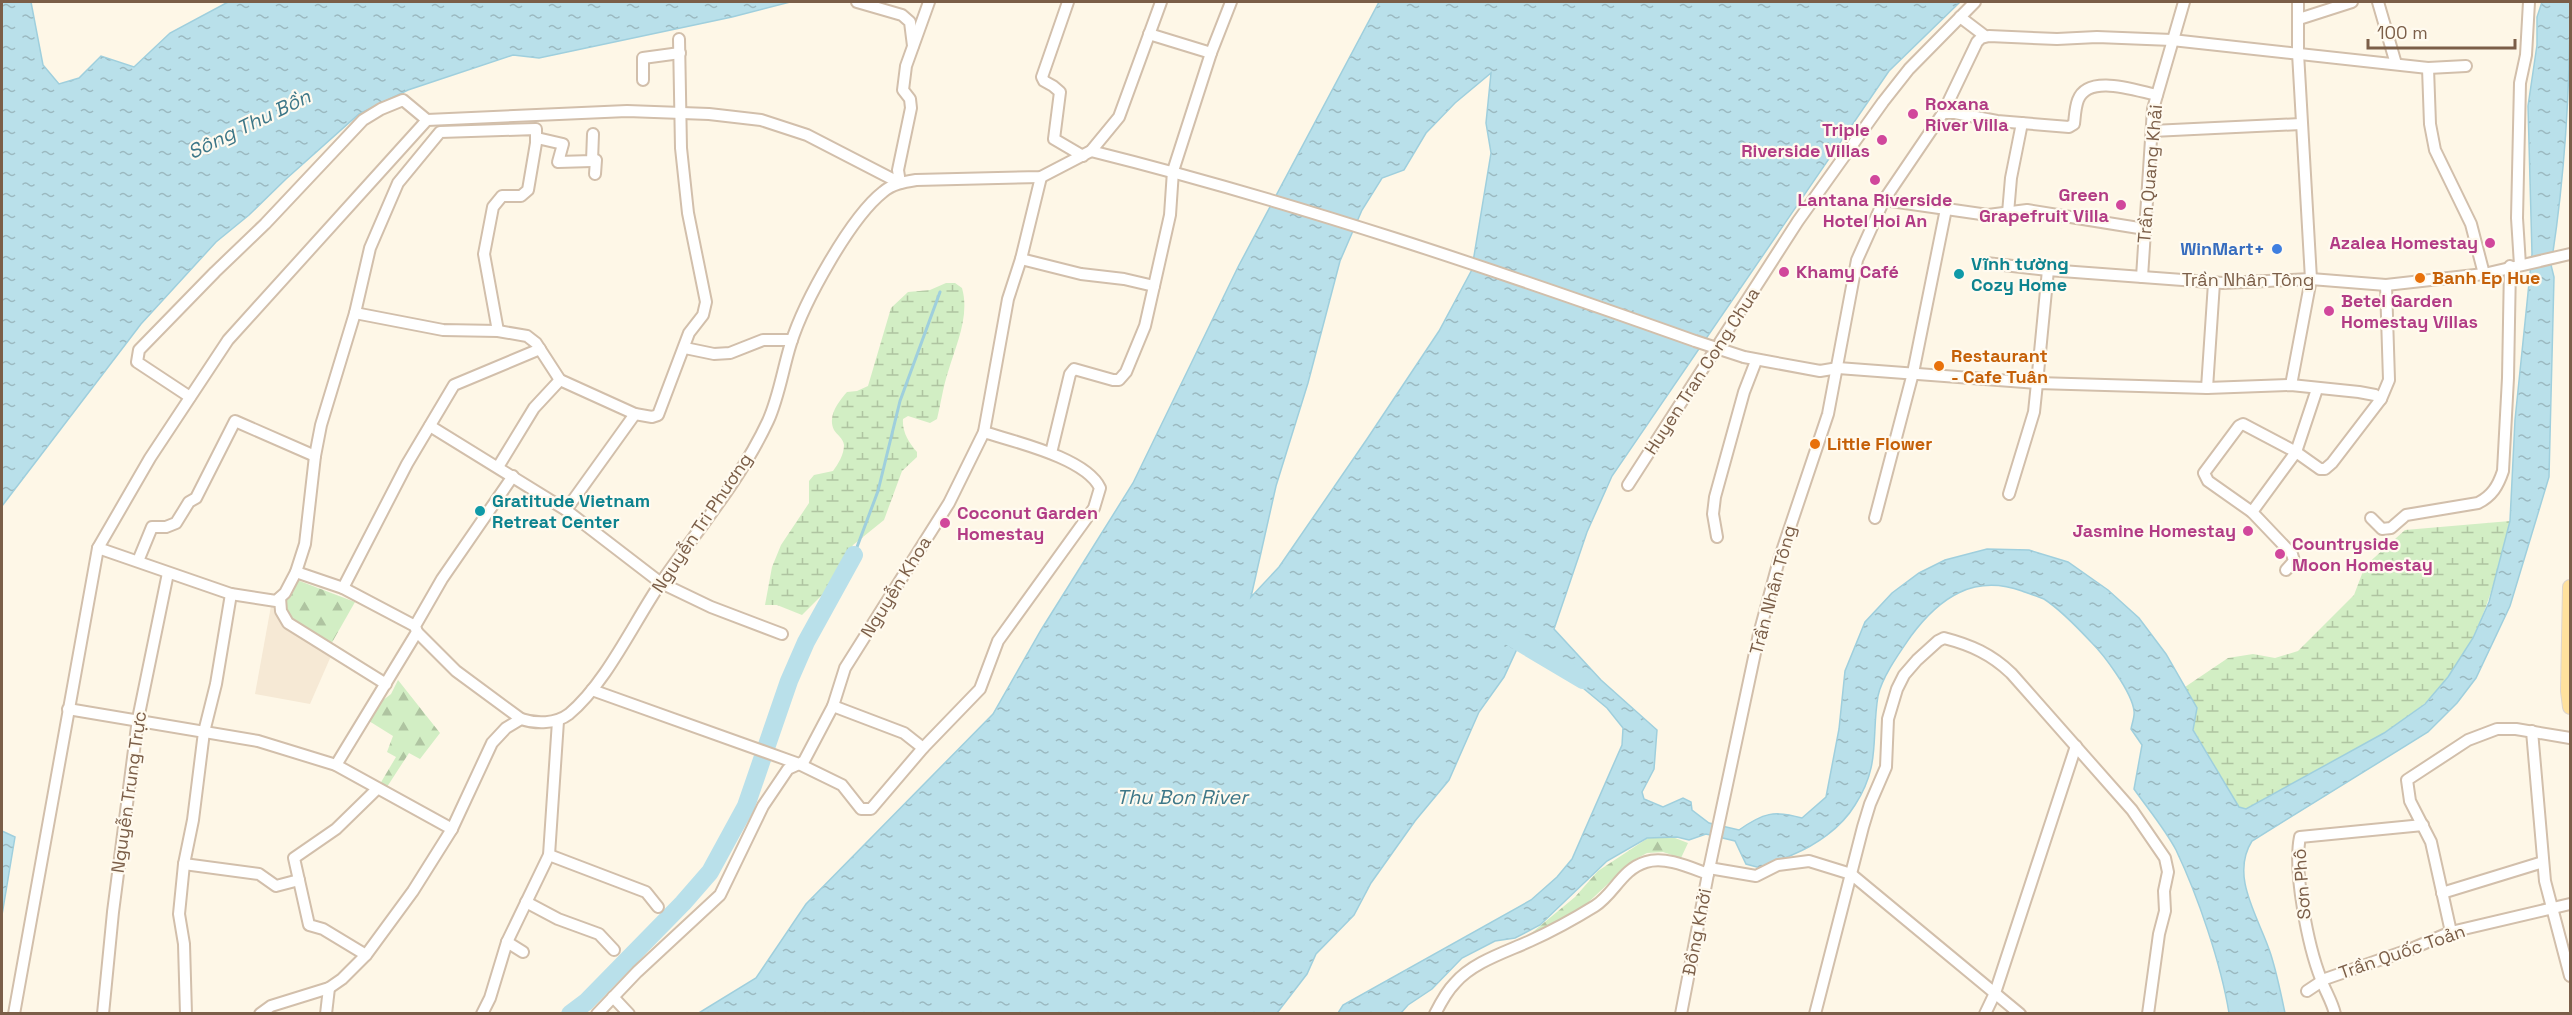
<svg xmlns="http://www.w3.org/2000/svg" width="2572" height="1015" viewBox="0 0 2572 1015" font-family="'Space Grotesk',sans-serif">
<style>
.residential{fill:#f6e9d5}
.forest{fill:url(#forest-firs)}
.wetland{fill:url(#wetland-marsh)}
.water{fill:url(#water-ripples);stroke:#9fcfdd;stroke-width:1.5;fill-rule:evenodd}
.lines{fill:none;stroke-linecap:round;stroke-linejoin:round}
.stream{stroke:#9fcfdd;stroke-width:3}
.river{stroke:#b9e0ea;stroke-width:18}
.minor-casing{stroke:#d2bfab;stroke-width:14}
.major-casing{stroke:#ddd5cf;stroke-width:16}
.minor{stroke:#fff;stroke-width:10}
.major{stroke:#ffe19d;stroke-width:14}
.minor-bridge-casing{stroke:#d2bfab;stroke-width:14;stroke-linecap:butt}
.minor-bridge{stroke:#fff;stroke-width:10}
.hotel-dot{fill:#d1479c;stroke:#fffaef;stroke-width:2}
.shop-dot{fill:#3f7fe0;stroke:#fffaef;stroke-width:2}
.culture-dot{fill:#0f9aa8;stroke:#fffaef;stroke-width:2}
.food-dot{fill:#e8710a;stroke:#fffaef;stroke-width:2}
.labels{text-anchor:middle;stroke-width:4.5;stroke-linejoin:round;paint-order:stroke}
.hotel-label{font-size:18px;font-weight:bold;fill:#b23c85;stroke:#fffaef;text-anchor:start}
.street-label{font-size:18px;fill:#7b5e48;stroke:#fffaef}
.shop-label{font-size:18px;font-weight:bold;fill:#366cbe;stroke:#fffaef;text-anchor:end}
.culture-label{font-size:18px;font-weight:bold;fill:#0d838f;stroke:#fffaef;text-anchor:start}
.food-label{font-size:18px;font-weight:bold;fill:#c56008;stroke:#fffaef;text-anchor:start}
.water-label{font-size:20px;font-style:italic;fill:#3d7788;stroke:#fffaef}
</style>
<defs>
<pattern id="forest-firs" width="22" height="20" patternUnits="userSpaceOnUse" patternTransform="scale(1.5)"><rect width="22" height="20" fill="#d2eec4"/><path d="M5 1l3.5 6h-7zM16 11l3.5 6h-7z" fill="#afc4a1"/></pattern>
<pattern id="wetland-marsh" width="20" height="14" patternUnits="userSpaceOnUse" patternTransform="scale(1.5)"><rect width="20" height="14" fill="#d2eec4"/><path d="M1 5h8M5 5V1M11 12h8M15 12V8" fill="none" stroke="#afc4a1"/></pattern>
<pattern id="water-ripples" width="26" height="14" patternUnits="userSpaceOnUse" patternTransform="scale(1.5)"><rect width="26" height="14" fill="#b9e0ea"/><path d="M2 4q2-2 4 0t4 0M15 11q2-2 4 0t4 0" fill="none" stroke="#9bb9c0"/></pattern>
</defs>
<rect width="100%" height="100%" fill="#fef7e7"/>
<polygon class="residential" points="271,606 331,656 310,704 255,694"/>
<g class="forest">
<polygon points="297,580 355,602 330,646 288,623 280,603"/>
<polygon points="398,680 440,733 420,759 409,753 385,790 377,789 396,757 387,752 393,736 369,721 369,711 391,694"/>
<polygon points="1648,838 1675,838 1688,843 1681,858 1663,852 1647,853 1632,861 1576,914 1527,941 1528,936 1575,897 1598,871"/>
</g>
<g class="wetland">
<path d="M 946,283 L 955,283 L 962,288 C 970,316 956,345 948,372 C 943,387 941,403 937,419 L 930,423 L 908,416 L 903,419 C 902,432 909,443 917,452 L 917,457 L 902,471 L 884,520 L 853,545 L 832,585 L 802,615 L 777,605 L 765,605 L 772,567 L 781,545 L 809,503 L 809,481 L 814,475 L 833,471 C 838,464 844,455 844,445 C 843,438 837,435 834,430 C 827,416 839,401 847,392 L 857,391 L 868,386 L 891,308 L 908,292 L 930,290 Z"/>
<path d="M 2510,521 C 2496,582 2475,662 2424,704 C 2375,745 2303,776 2246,809 L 2239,807 L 2193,729 L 2197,708 L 2185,687 L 2228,658 L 2253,654 L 2275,658 L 2298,651 L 2354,595 L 2365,566 L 2405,530 Z"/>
</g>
<g class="water">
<polygon points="2,2 31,2 43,65 59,84 79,78 101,56 134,67 170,33 228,2 790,2 732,17 539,58 513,55 408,90 359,114 286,179 249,215 216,242 141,324 2,506"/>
<path d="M 1379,2 L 1960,2 L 1889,71 L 1612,476 L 1587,532 L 1554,629 L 1601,680 L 1657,730 L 1654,769 L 1642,792 L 1644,799 L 1663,807 L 1683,798 L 1691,802 L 1692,810 L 1709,823 L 1739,830 C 1763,813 1774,810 1802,818 L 1826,797 L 1839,729 L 1845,671 L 1865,622 L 1892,593 L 1919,573 L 1945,560 L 1987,549 L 2029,550 L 2068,562 L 2108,590 L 2139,618 L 2166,654 L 2197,708 L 2193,730 L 2239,807 L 2246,809 L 2384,733 L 2425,704 L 2448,677 L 2473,638 L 2489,602 L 2510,521 L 2515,420 L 2532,254 L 2528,106 L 2537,45 L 2537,17 L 2542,2 L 2570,2 C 2570,90 2565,177 2551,265 L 2554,277 L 2549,477 L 2510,606 L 2476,678 L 2457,703 L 2428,732 L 2252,841 C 2229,877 2260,919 2271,955 C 2277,974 2281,994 2285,1013 L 2229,1013 C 2221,964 2198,896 2176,850 C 2165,829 2148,809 2134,789 L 2142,745 L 2131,729 C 2132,723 2135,716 2134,711 C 2132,692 2104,655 2091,642 C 2077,627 2061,610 2044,599 C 2038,596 2029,594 2022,591 C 1974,574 1940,597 1911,636 C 1900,652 1882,677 1878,696 C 1871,738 1881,765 1855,805 C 1841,828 1816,845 1792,855 C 1781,860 1773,860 1764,869 L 1746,864 L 1735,841 L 1706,834 L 1689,840 L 1677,837 L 1647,838 L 1607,861 L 1540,925 L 1515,938 L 1495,941 L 1462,958 L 1432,989 L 1408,1005 L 1401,1013 L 1338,1013 L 1343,1005 L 1531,900 L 1557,877 L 1572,859 L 1622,745 L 1623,728 L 1607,708 L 1571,678 L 1549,651 L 1538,646 L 1517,649 L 1504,677 L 1479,712 L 1449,780 L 1415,821 L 1371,883 L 1354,915 L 1316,954 L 1307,974 L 1277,1013 L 697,1014 L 756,978 L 806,904 L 993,714 L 1041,630 L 1133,483 L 1238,267 ZM 1491,73 L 1486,123 L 1491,153 L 1473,262 L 1475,264 L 1439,331 L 1367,439 L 1279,567 L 1251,597 L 1276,486 L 1308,383 L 1340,261 L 1362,210 L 1382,178 L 1404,170 L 1426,133 L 1455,103 Z"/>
<polygon points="2,831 15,837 2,915"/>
</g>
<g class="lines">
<polyline class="stream" points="854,555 878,491 900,401 940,292"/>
<g class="river">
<polyline points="1509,636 1583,680"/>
<polyline points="570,1014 586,1002 683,903 710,872 746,806 789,681 806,642 854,555"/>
</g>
<g class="minor-casing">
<g id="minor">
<polyline points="857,2 902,15 910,22 913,46"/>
<polyline points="1068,2 1042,77 1044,81 1053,86 1060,92 1054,139 1083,156"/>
<polyline points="2378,2 2396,64"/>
<polyline points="1960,17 1985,36"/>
<polyline points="2299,19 2352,2"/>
<polyline points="1149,34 1211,53"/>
<polyline points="2428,68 2430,124 2435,150 2471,224 2484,274"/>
<polyline points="643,80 643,58 680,53"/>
<path d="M 1943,113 L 1955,113 L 1997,121 L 2069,127 L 2074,124 C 2075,116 2075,108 2078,100 C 2088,73 2137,91 2157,95"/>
<polyline points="2152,131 2301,124"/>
<polyline points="537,138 563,144 558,162 592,161 593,134"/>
<path d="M 1091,151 C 1296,202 1495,270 1695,341"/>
<polyline points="592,161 596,160 595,174"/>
<polyline points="900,183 898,170 911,108 910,99 903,90 906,66 929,2"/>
<polyline points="1884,200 1988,215 2027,210 2145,229"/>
<polyline points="2008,213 2011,178 2022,123"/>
<polyline points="1021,259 1081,274 1124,279 1154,286"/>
<polyline points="1986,263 2048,270 2223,283 2311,279 2386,285 2484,274 2570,254"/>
<polyline points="2520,265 2517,218 2520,83 2526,55 2529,2"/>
<polyline points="2142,277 2153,109 2184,2"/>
<polyline points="355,313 443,330 498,331 527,336 536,343 560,380 635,414 652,417 658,415 689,333 703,315 706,302 688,213 681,148 679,39"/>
<polyline points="685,348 714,354 730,353 763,340 792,340"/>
<polyline points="1744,357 1820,371 1838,368 2037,383 2048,270"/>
<polyline points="2291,385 2311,279 2298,53 2298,2"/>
<polyline points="2207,388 2214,283"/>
<polyline points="190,397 137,362 139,350 215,272 265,224 363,120 381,109 403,100 427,120"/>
<polyline points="430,426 566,510 661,583 711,607 782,634"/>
<polyline points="1051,453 1070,374 1074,369 1113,380 1119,380 1126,372 1145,326 1170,215 1173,171 1211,53 1231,2"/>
<polyline points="498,467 534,408 560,380"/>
<polyline points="1628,485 1798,221 1883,102 1909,69 1975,2"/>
<polyline points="2009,494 2034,412 2037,383 2207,388 2291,385 2359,392 2375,395 2381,399"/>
<polyline points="566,510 635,414"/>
<polyline points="2252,512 2296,452 2317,389"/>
<polyline points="1875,518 1913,373 1946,209"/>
<path d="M 2371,518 L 2382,529 L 2391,528 L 2406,515 L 2478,503 C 2492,496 2498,486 2503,471 L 2508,378 L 2510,266"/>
<polyline points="1717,537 1713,514 1715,497 1744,392 1756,361"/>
<polyline points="98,548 231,594 276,601 285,593 296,572 305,544 315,456 321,425 355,313 370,248 398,183 440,132 536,129 536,143 528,190 521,196 502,196 493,207 484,254 498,331"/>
<polyline points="138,561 152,527 166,527 176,523 189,502 196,498 235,421 315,456"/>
<polyline points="2286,570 2294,561 2292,554 2252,512 2208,481 2204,473 2239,426 2243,424 2296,452 2320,469 2325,469 2332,463 2381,399 2389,380 2386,285"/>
<polyline points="296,572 343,588 415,626"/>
<polyline points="343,588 407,464 454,385 540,349"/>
<polyline points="280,598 281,611 288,623 386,684"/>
<polyline points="417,632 456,671 521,719"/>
<polyline points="592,690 799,764 804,761 833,706 845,668 949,503 984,432 1008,299 1021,259 1041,177"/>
<polyline points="833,706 904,733 923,748"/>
<polyline points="68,709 258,741 336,765 452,829"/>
<polyline points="2532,731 2545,881 2570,976"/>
<polyline points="336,765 417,632 415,626 442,579 513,476"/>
<polyline points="549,855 646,892 658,907"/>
<polyline points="184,864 259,874 276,886 299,880"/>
<polyline points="1709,868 1756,876 1778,865 1809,861 1851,874 2020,1014"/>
<polyline points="2442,893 2543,862"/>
<polyline points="526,902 558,919 599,934 614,950"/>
<polyline points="2451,932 2431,842 2410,801 2407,780 2468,740 2497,729 2516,729 2570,738"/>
<polyline points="507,942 523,952"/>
<polyline points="366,955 323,929 309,925 294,858 336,829 377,789"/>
<polyline points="2307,991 2325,979 2411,949 2451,932 2570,904"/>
<polyline points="613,997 629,1014"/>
<polyline points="14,1014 98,548 150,458 228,340 427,120 627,111 709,114 761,120 807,135 900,183"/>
<polyline points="103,1014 113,912 138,719 168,573"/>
<polyline points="186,1014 184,944 179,914 184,864 193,820 204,732 216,684 231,594"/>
<path d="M 260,1014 L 271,1006 L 329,988 L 342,979 L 366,955 L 413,891 L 452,829 L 492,743 L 506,728 L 521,719 C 536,724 556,724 569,714 C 606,683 633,624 660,584 C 697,530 740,481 768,421 C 779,397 783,368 791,343 C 804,302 850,218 883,192 C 892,184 904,182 916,180 L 1041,177 L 1091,151 L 1119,117 L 1161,2"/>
<polyline points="326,1014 329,988"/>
<polyline points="482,1014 490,998 507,942 549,855 558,721"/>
<path d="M 597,1014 L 637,972 L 720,895 L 763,806 L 788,769 L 799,764 L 842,785 L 861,809 L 871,809 L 923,748 L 980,689 L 998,641 L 1094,508 L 1100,488 C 1086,458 1015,442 984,432"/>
<path d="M 1435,1014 C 1440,1004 1447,991 1455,983 C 1473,962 1506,952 1530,941 C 1552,931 1574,919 1595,906 C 1614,894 1622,869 1646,862 C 1665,856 1689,867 1708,874"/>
<polyline points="1681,1014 1708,874 1759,634 1779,560 1828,414 1857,260 1884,200 1943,113 1977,42 1981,38 1989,36 2057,39 2097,37 2172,40 2428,68 2466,66"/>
<path d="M 1815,1014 L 1863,827 L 1870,804 L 1886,767 L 1888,719 L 1897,689 L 1904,675 L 1917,660 L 1938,641 L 1944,638 C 1971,645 1991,654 2011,673 L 2132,810 L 2165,858 L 2168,872 L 2164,891 L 2165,911 L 2159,934 L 2148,1014"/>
<polyline points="1985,1014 1995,993 2076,746"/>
<path d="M 2335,1014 C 2332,1001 2325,991 2321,979 C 2308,946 2293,871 2300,837 L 2423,825"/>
</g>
</g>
<g class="major-casing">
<polyline id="major" points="2570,587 2568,691 2570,707"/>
</g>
<use href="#minor" class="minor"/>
<use href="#major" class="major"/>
<g class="minor-bridge-casing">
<polyline id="minor-bridge" points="1695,341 1744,357"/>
</g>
<use href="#minor-bridge" class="minor-bridge"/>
</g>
<g class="hotel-dot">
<circle cx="1913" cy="114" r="6"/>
<circle cx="1882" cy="140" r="6"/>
<circle cx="1875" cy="180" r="6"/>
<circle cx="2121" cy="205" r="6"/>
<circle cx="2490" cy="243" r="6"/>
<circle cx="1784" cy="272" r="6"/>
<circle cx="2329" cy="311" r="6"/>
<circle cx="945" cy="523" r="6"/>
<circle cx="2248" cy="531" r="6"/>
<circle cx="2280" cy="554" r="6"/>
</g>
<circle class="shop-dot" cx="2277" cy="249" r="6"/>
<g class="culture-dot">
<circle cx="1959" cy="274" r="6"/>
<circle cx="480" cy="511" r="6"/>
</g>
<g class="food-dot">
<circle cx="2420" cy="278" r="6"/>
<circle cx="1939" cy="366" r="6"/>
<circle cx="1815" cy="444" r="6"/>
</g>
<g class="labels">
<g class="hotel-label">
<text x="1925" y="110">Roxana<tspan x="1925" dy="21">River Villa</tspan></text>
<text x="1870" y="136" text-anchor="end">Triple<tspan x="1870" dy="21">Riverside Villas</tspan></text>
<text x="2109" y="201" text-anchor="end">Green<tspan x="2109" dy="21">Grapefruit Villa</tspan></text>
<text x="1875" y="206" text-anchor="middle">Lantana Riverside<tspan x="1875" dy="21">Hotel Hoi An</tspan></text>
<text x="2478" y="249" text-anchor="end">Azalea Homestay</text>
<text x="1796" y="278">Khamy Café</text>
<text x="2341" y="307">Betel Garden<tspan x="2341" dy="21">Homestay Villas</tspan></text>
<text x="957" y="519">Coconut Garden<tspan x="957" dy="21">Homestay</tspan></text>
<text x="2236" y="537" text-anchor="end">Jasmine Homestay</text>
<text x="2292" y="550">Countryside<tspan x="2292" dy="21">Moon Homestay</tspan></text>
</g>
<g class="street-label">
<text transform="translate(2150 174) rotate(-85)" y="6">Trần Quang Khải</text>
<text x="2248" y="286">Trần Nhân Tông</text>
<text transform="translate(1702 371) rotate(-57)" y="6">Huyen Tran Cong Chua</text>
<text transform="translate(702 523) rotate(-56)" y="6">Nguyễn Tri Phương</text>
<text transform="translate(896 587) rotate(-58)" y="6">Nguyễn Khoa</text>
<text transform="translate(1773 590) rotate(-75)" y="6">Trần Nhân Tông</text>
<text transform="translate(129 792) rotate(-82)" y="6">Nguyễn Trung Trực</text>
<text transform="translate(2302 884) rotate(-94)" y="6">Sơn Phô</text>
<text transform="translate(1697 932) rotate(-79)" y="6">Đồng Khởi</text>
<text transform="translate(2402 952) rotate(-19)" y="6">Trần Quốc Toản</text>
</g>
<g class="shop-label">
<text x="2265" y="255">WinMart+</text>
</g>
<g class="culture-label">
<text x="1971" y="270">Vĩnh tường<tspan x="1971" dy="21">Cozy Home</tspan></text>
<text x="492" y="507">Gratitude Vietnam<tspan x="492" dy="21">Retreat Center</tspan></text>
</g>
<g class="food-label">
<text x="2432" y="284">Banh Ep Hue</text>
<text x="1951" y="362">Restaurant<tspan x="1951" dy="21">- Cafe Tuân</tspan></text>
<text x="1827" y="450">Little Flower</text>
</g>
<g class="water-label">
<text transform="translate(249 124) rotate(-26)" y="7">Sông Thu Bồn</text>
<text x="1182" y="804">Thu Bon River</text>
</g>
</g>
<rect width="2572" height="1015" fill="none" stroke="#7b5e48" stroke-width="6"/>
<path d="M2368 39v9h147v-9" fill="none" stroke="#7b5e48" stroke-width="3"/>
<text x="2377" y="39" font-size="18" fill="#7b5e48" stroke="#fffaef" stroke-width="4.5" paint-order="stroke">100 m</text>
</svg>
